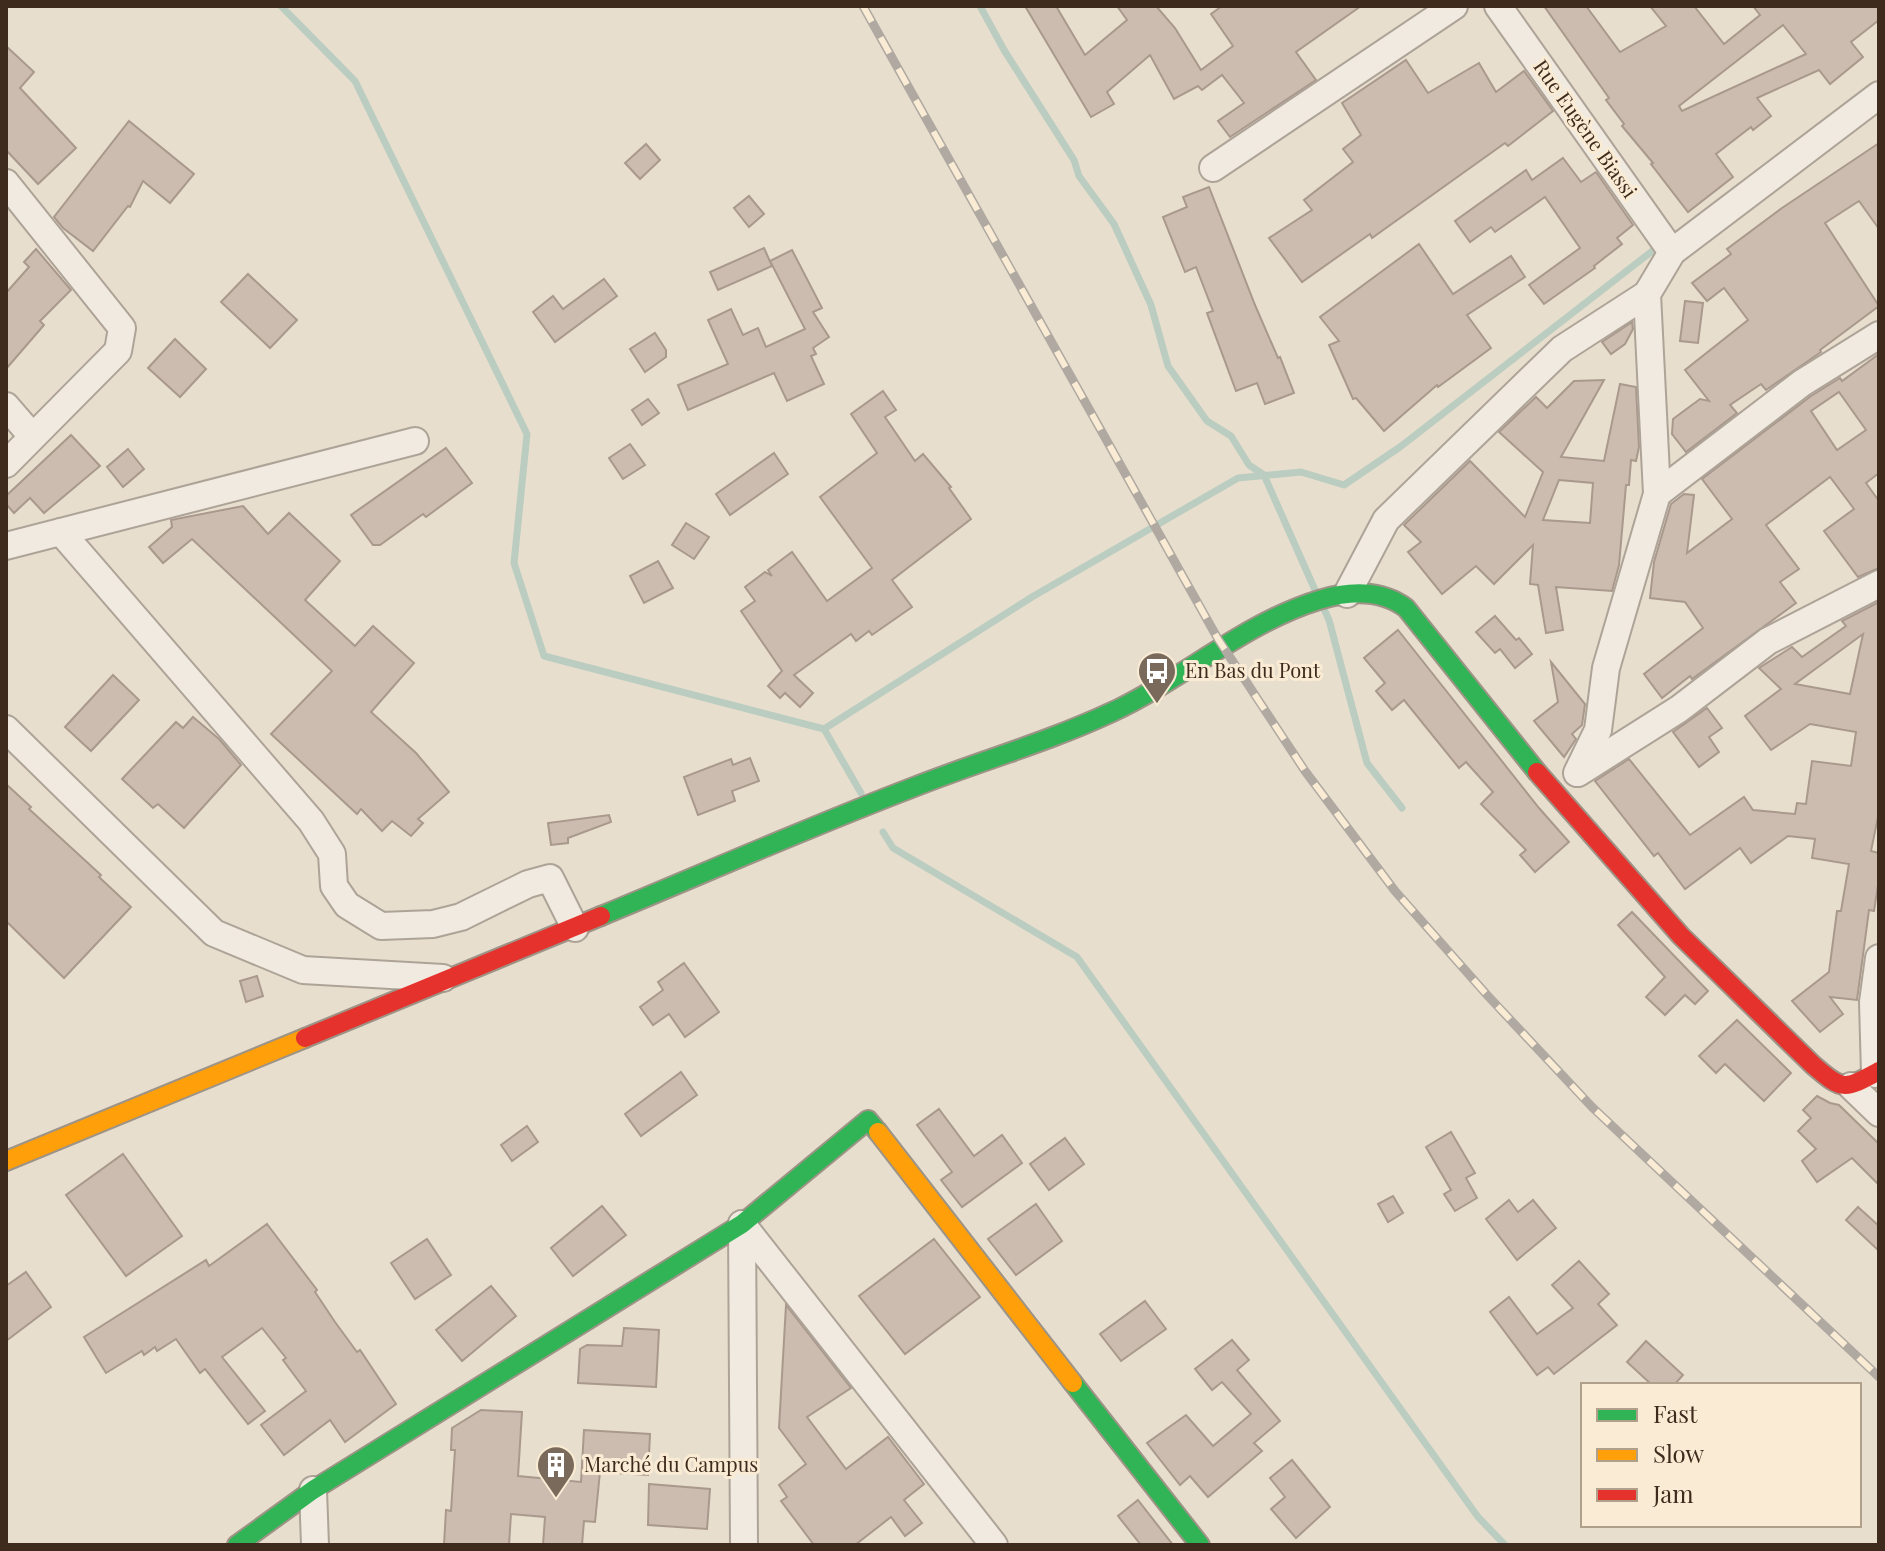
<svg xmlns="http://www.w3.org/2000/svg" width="1885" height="1551" viewBox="0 0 1885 1551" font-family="'Playfair Display',serif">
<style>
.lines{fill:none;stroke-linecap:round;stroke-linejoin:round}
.stream{stroke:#bacdc0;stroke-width:7}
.building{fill:#ccbcaf;stroke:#a9998d;stroke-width:2;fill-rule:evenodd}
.street-casing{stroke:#aea397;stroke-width:30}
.fast-casing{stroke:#9d9386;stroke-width:22}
.slow-casing{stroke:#9d9386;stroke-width:22}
.jam-casing{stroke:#9d9386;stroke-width:22}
.street{stroke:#f0eae1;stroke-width:26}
.fast{stroke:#30b455;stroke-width:18}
.slow{stroke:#ff9f0a;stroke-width:18}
.jam{stroke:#e5322d;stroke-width:18}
.rail-casing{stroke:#afa9a1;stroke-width:9}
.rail{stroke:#faecd4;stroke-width:6;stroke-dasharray:18;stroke-linecap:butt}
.labels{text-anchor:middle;stroke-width:6;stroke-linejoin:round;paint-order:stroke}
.street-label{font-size:20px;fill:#3f2b1d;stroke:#faecd4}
.poi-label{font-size:20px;fill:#3f2b1d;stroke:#faecd4;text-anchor:start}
</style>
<rect width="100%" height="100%" fill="#e8dece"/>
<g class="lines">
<g class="stream">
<polyline points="281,6 355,81 527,434 514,563 544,656 824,729 861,793"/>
<polyline points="980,6 1004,50 1074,160 1079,176 1114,224 1151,305 1168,366 1207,421 1231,436 1249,465 1264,475 1315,590"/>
<polyline points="1324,609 1329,620 1367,763 1402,808"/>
<polyline points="824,729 1032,597 1238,478 1301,472 1344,485 1400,447 1660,245"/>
<polyline points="883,832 893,848 1077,957 1478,1517 1505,1545"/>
</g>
</g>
<g class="building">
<polygon points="1025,6 1056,6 1085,55 1127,20 1117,6 1156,6 1175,28 1201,70 1233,46 1211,14 1222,6 1361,6 1296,52 1316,80 1230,137 1218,121 1244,103 1222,75 1202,90 1198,86 1174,99 1150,55 1107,92 1114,104 1091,117"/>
<path d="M 1544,6 L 1586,6 L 1620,52 L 1666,26 L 1650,6 L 1694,6 L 1724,44 L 1760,15 L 1753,6 L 1879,6 L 1879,20 L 1851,42 L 1863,57 L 1830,84 L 1819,70 L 1757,98 L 1771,116 L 1753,130 L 1751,127 L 1716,154 L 1733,177 L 1688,212 L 1651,164 L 1653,163 L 1622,126 L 1624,124 L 1606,100 L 1609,98 ZM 1783,25 L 1806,54 L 1682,111 L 1679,106 Z"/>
<polygon points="6,46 34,72 20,88 76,148 38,184 6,150"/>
<polygon points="1406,60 1428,93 1479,63 1496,92 1524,71 1553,111 1508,146 1505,143 1372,238 1370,234 1302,282 1269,238 1312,210 1304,200 1353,162 1343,149 1361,135 1342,103"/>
<polygon points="129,121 194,174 170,203 143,181 130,207 128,206 93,251 63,228 54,217"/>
<polygon points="1879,143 1879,229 1859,201 1825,223 1879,306 1820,350 1821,352 1766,390 1761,384 1730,405 1737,413 1686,452 1672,434 1673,419 1700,399 1709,401 1685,370 1748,320 1724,288 1707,301 1692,283 1731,254 1727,249 1782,208"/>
<polygon points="646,144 660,160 640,179 625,163"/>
<polygon points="1563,158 1581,182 1596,172 1633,225 1617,238 1622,244 1594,266 1595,268 1544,304 1529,285 1580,248 1545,197 1495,232 1491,227 1470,242 1455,221 1526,170 1532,180"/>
<polygon points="1209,187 1255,305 1278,358 1280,357 1294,393 1265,404 1257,383 1236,391 1207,313 1213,311 1196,267 1185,272 1163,217 1187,207 1183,197"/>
<polygon points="749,196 764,214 749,227 734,208"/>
<polygon points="1419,244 1453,294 1511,256 1525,277 1467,315 1491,348 1438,387 1437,385 1384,431 1356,398 1353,399 1329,345 1339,341 1320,317"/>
<polygon points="764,248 772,266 718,290 710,272"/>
<polygon points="36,249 71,290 40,321 44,325 6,369 6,293 29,267 24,262"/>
<polygon points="792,250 822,308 813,312 829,337 813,348 816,354 811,356 824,384 787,401 774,373 688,410 678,385 728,364 708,320 731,309 743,335 758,328 766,347 805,329 770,261"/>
<polygon points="248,274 297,320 270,348 221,302"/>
<polygon points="604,279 617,296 555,342 533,312 553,296 563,309"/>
<polygon points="1685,301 1703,303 1698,343 1680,341"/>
<polygon points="1632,322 1633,329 1625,344 1611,354 1602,342"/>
<polygon points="655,333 666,350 666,357 645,372 630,349"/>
<polygon points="175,339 206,369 180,397 148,368"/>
<path d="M 1879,354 L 1879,473 L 1866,483 L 1879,501 L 1879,568 L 1858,577 L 1824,531 L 1854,509 L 1830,477 L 1766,525 L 1799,569 L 1780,582 L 1796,603 L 1692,679 L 1690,676 L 1662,698 L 1644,674 L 1703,628 L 1685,602 L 1650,598 L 1654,562 L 1671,504 L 1684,494 L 1694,495 L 1687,553 L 1732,519 L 1702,479 L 1811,396 L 1840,378 L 1842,381 ZM 1839,392 L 1866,430 L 1837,450 L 1811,411 Z"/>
<path d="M 1604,380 L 1561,457 L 1604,461 L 1620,384 L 1636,387 L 1639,447 L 1636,461 L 1631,460 L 1629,485 L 1626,485 L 1619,565 L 1612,591 L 1556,587 L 1563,630 L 1546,633 L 1538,585 L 1530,584 L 1533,545 L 1494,584 L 1476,566 L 1442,594 L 1408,552 L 1421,542 L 1404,525 L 1470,461 L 1525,517 L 1543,472 L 1499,432 L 1536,397 L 1547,408 L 1574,381 ZM 1559,480 L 1593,483 L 1590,523 L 1543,520 Z"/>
<polygon points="883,391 896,410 885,417 915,461 923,454 951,487 949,488 971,519 892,580 912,607 872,635 869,631 856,641 851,634 794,675 813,693 800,707 785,693 780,698 768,686 782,671 741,611 755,601 745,587 765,572 772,576 768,570 792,552 827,601 872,568 820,497 877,453 851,414"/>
<polygon points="648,399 659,413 642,425 632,410"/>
<polygon points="71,435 100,466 44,513 30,498 14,513 6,504 6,496"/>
<polygon points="630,444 645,465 623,479 609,458"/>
<polygon points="446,448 472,483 426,517 423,514 380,545 373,545 351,515"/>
<polygon points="128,449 144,469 123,487 107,467"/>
<polygon points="774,453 788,474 730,515 716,494"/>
<polygon points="243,506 268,534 289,513 340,561 305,600 355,646 373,626 414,663 371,712 416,753 449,792 418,819 423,823 411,836 392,821 382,831 361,809 357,814 271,734 332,671 192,539 163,563 149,547 172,527 171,520"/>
<polygon points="686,523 709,537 694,559 672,545"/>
<polygon points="658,561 673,588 644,603 630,576"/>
<path d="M 1879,602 L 1879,812 L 1871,851 L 1879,853 L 1879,879 L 1874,911 L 1869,910 L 1857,1000 L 1830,997 L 1843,1014 L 1820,1032 L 1792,1001 L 1829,972 L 1837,911 L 1841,911 L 1849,864 L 1812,858 L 1815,839 L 1788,836 L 1751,863 L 1740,848 L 1685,889 L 1658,853 L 1654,856 L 1595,781 L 1629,759 L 1690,835 L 1744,797 L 1753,810 L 1795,814 L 1797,803 L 1806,804 L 1812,761 L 1851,766 L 1856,732 L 1810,724 L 1771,750 L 1745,716 L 1781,689 L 1759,668 L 1792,647 L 1802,657 L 1846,626 L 1842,621 ZM 1863,634 L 1850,694 L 1795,684 Z"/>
<polygon points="1495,616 1516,640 1519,638 1532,654 1515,668 1500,649 1495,653 1476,632"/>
<polygon points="1398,630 1539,808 1569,842 1535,872 1520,855 1526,850 1481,804 1493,792 1466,762 1459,768 1404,700 1392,710 1376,691 1385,683 1364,658"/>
<polygon points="1551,662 1585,704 1582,725 1572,734 1576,739 1564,757 1534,721 1558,702"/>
<polygon points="113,675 139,700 91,751 65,727"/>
<polygon points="1707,708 1722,728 1709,737 1719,752 1699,767 1673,732"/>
<polygon points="193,717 219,739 241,765 184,828 158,804 153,808 122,779 176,722 183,728"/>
<polygon points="750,758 759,781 732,791 735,801 698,815 684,777 731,759 733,765"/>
<polygon points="6,784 31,807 29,809 101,875 99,877 131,907 64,978 6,921"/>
<polygon points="609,815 611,822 568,838 568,843 551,845 548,823"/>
<polygon points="1632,912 1708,991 1695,1004 1685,995 1665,1015 1646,997 1665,977 1618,925"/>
<polygon points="684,963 719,1012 685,1037 669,1014 653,1025 640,1007 663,990 658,982"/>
<polygon points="257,976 263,996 246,1002 240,981"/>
<polygon points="1737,1020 1791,1073 1764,1101 1725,1064 1716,1073 1699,1056"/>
<polygon points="681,1072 697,1095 641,1136 625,1114"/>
<polygon points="1817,1096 1830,1103 1839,1105 1879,1144 1879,1185 1852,1158 1817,1182 1802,1161 1816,1149 1798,1131 1811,1118 1803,1110"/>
<polygon points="939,1109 974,1156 1002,1135 1022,1163 962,1207 941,1180 952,1172 917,1125"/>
<polygon points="527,1126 538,1142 512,1161 501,1145"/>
<polygon points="1451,1132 1475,1173 1466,1178 1477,1198 1455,1211 1444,1194 1451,1190 1426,1147"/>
<polygon points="1065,1138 1084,1164 1049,1190 1030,1164"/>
<polygon points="123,1154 182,1236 126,1276 66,1195"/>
<polygon points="1393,1196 1403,1213 1388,1222 1378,1204"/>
<polygon points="1509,1200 1518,1212 1533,1200 1556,1228 1517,1260 1486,1219"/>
<polygon points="1036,1204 1062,1241 1016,1275 988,1239"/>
<polygon points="602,1206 626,1235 573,1276 551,1248"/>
<polygon points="1858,1207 1879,1226 1879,1251 1846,1220"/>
<polygon points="267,1224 317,1290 315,1292 335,1322 357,1352 360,1350 396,1404 345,1442 330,1420 284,1455 261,1425 306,1391 283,1360 286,1358 262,1328 222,1357 265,1411 248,1424 205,1369 200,1373 176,1339 157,1351 155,1347 144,1355 142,1351 106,1373 84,1337 206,1260 209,1266"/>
<polygon points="427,1239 451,1275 415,1299 391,1263"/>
<polygon points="934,1239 980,1297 905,1354 859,1296"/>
<polygon points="1579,1261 1609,1294 1598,1304 1617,1325 1554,1374 1548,1367 1537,1375 1490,1312 1509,1297 1537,1334 1573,1308 1552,1285"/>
<polygon points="26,1272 51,1307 6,1341 6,1286"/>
<polygon points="491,1286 516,1316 462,1361 436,1330"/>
<polygon points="1145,1301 1166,1329 1121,1361 1100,1334"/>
<polygon points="786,1305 851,1388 807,1417 846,1469 888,1437 924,1484 904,1500 922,1523 905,1536 891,1517 855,1545 814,1545 781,1501 787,1497 779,1485 806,1464 779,1428"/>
<polygon points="624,1328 659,1330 656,1387 578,1383 580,1349 587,1345 622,1346"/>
<polygon points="1232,1340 1249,1360 1237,1370 1280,1421 1254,1443 1262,1451 1208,1497 1190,1476 1180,1485 1147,1443 1186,1415 1213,1446 1251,1414 1222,1382 1212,1390 1195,1369"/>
<polygon points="1646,1341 1683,1375 1674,1385 1652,1385 1627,1362"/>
<polygon points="481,1410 522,1412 518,1476 581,1482 584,1430 650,1434 648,1475 600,1472 595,1522 584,1521 582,1545 543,1545 545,1517 511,1514 509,1545 444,1545 446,1510 451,1511 455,1450 451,1450 452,1428"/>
<polygon points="1292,1460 1330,1507 1296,1538 1271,1509 1285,1497 1270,1478"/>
<polygon points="649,1484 710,1489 707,1529 648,1525"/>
<polygon points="1138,1500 1173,1545 1141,1545 1118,1516"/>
</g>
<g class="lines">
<g class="street-casing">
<g id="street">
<polyline points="1498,6 1672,252"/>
<polyline points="1213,168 1454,6"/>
<polyline points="6,183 122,328 118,351 6,464"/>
<polyline points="6,406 32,436"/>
<polyline points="1657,494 1802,383 1879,335"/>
<polyline points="61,532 311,821 332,854 334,886 347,905 381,926 433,924 461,917 528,884 550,878 575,928"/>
<polyline points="6,546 415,441"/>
<polyline points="1347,594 1386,520 1562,349 1647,294"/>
<polyline points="6,729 214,933 303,970 443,978"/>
<polyline points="1577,773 1598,730 1606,668 1657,494 1647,294 1672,252 1879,95"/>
<polyline points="1578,773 1679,709 1768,641 1879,584"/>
<polyline points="1875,1074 1873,1002 1879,958"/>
<polyline points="1851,1086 1879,1113"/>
<polyline points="742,1224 994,1545"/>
<polyline points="742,1224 744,1545"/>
<polyline points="313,1490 315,1545"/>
</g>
</g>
<g class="fast-casing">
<g id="fast">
<path d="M 601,916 C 705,873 809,827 914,787 C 980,761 1048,742 1112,712 C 1183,679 1244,623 1319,600 C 1348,591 1381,589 1406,608 L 1537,772"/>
<polyline points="1073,1383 1200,1545"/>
<polyline points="237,1545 313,1490 742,1224 868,1120 878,1132"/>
</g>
</g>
<g class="slow-casing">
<g id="slow">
<polyline points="878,1132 1073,1383"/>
<polyline points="6,1161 305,1038"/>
</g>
</g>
<g class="jam-casing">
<g id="jam">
<path d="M 1537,772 L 1681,936 L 1813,1065 C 1843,1091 1844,1090 1879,1071"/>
<polyline points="305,1038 601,916"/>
</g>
</g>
<use href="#street" class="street"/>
<use href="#fast" class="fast"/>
<use href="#slow" class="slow"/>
<use href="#jam" class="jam"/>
<g class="rail-casing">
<polyline id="rail" points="863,6 1218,639 1305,771 1395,891 1488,996 1592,1107 1879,1377"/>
</g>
<use href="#rail" class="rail"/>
</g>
<defs>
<g id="bus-pin" transform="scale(2)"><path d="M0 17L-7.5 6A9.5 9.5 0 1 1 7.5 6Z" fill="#7a6a5b" stroke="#faecd4"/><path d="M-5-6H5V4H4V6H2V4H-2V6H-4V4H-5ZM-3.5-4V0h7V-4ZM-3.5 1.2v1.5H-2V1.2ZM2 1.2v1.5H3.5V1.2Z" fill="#fff"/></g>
<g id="building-pin" transform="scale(2)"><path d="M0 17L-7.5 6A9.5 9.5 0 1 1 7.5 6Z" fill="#7a6a5b" stroke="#faecd4"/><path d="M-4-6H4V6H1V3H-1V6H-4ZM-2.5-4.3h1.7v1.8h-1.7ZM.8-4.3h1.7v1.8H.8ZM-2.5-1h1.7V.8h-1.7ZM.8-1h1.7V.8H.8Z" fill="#fff"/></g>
</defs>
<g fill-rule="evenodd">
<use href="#bus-pin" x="1157" y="671"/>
<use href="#building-pin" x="556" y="1465"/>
</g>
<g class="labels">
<g class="street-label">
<text transform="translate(1585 129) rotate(55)" y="7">Rue Eugène Biassi</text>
</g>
<g class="poi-label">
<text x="1185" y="678">En Bas du Pont</text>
<text x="584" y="1472">Marché du Campus</text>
</g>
</g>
<rect width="1885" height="1551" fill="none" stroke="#3f2b1d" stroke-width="16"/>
<rect x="1581" y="1383" width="280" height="144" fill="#faecd4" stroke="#af9f8b" stroke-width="2"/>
<rect x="1597" y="1409" width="40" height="12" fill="#30b455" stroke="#af9f8b" stroke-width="2"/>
<text x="1653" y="1423" font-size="24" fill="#3f2b1d">Fast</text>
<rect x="1597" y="1449" width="40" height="12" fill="#ff9f0a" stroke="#af9f8b" stroke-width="2"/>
<text x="1653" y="1463" font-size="24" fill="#3f2b1d">Slow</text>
<rect x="1597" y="1489" width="40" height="12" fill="#e5322d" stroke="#af9f8b" stroke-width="2"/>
<text x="1653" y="1503" font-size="24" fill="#3f2b1d">Jam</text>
</svg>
